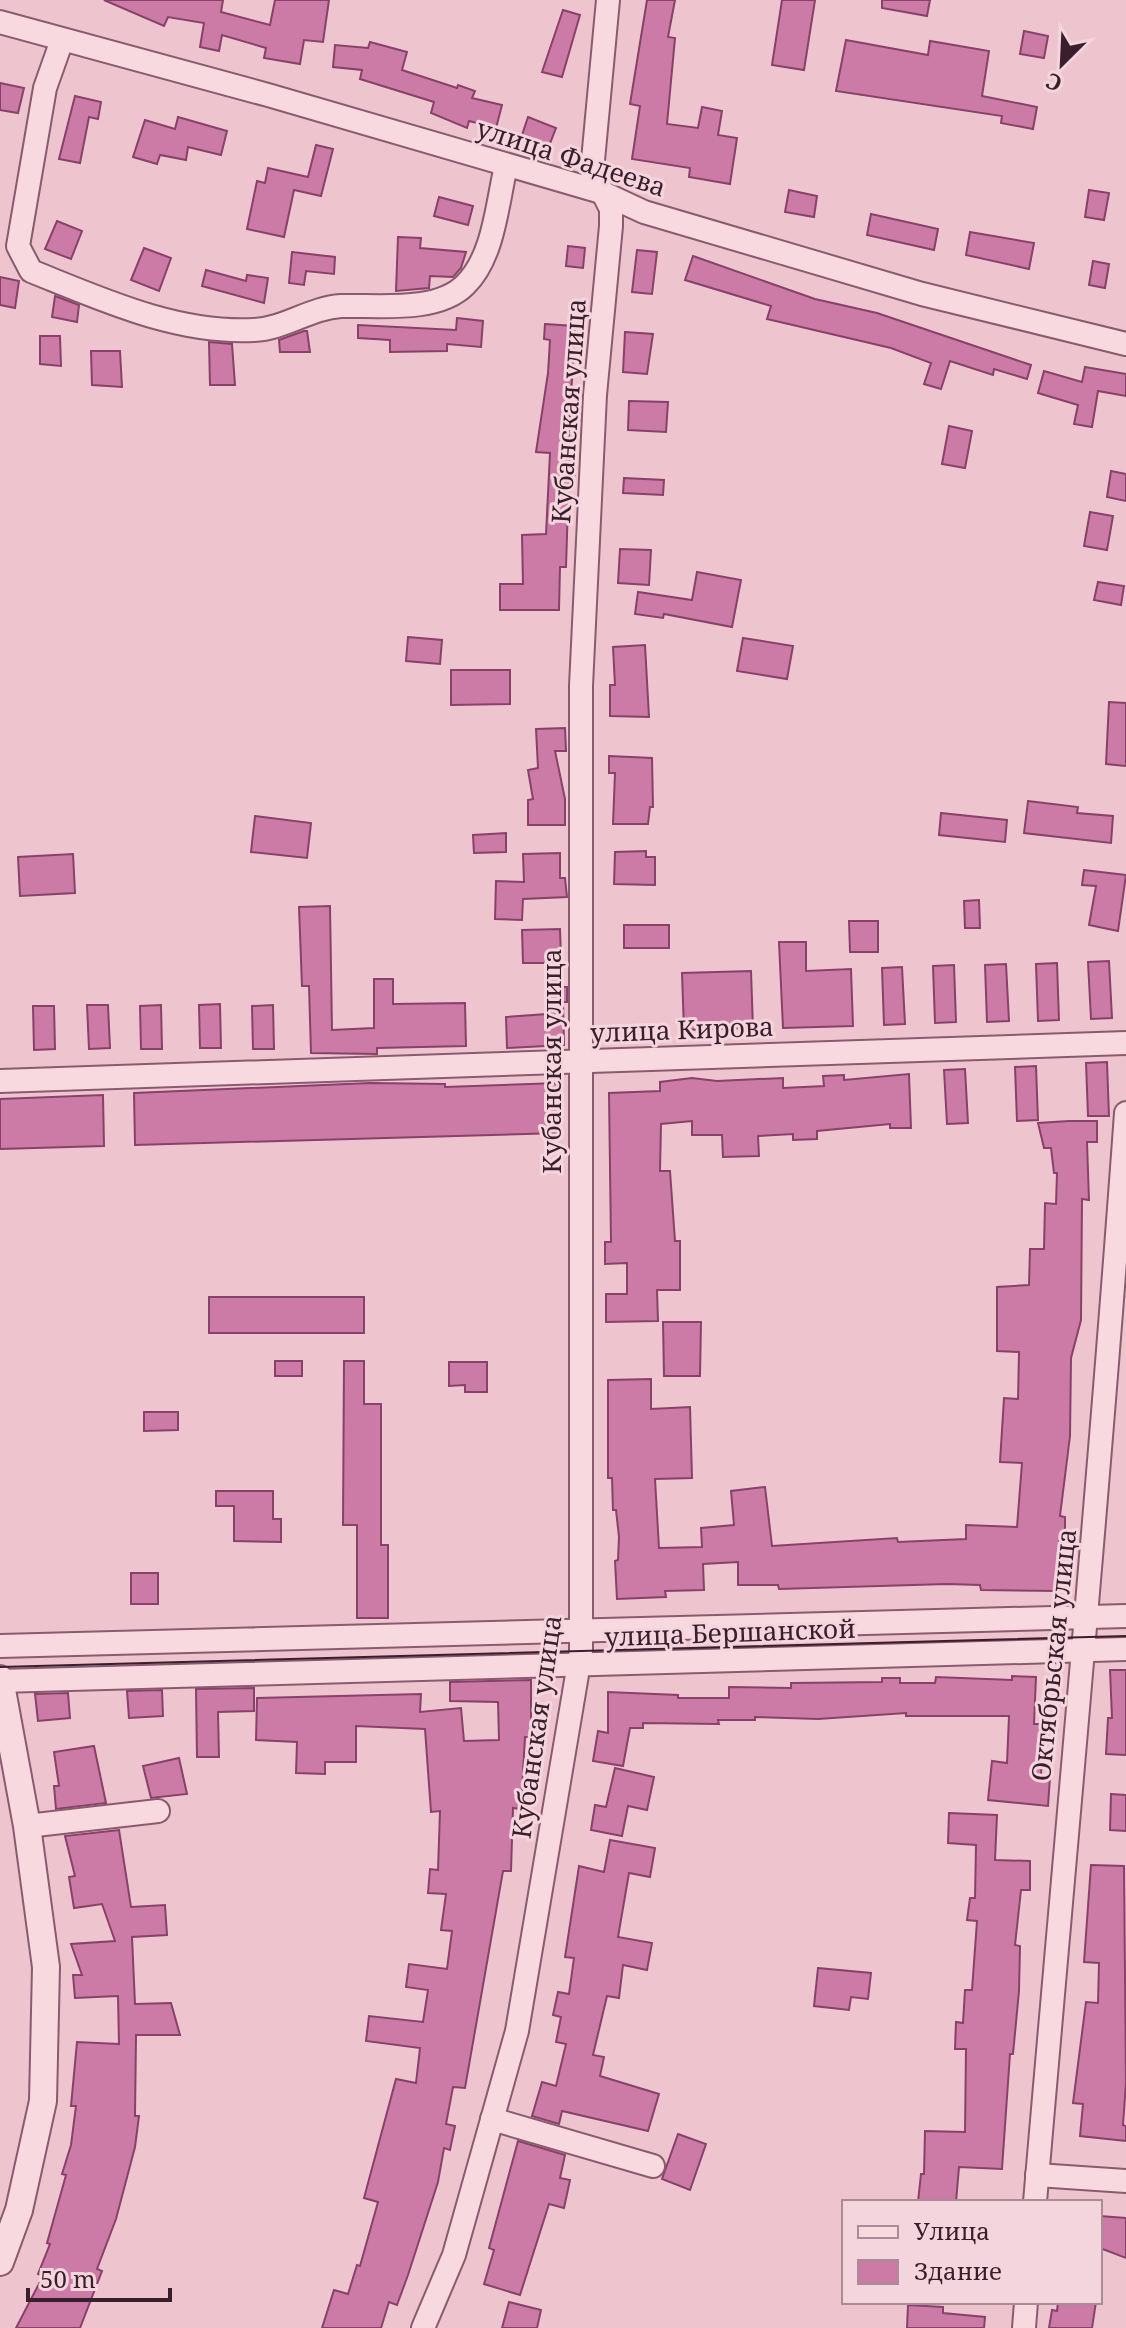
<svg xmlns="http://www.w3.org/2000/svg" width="1126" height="2328" viewBox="0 0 1126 2328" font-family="'Noto Serif',serif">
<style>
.building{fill:#cc7ba6;stroke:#884168;stroke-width:2}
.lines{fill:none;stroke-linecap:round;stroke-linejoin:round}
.minor-casing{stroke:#895b6e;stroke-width:26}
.tertiary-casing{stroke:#895b6e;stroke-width:30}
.minor{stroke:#f9d9e0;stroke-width:22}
.tertiary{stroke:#f9d9e0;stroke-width:26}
.tram{stroke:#391f2b;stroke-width:2}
.labels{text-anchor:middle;stroke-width:6;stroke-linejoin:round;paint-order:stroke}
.street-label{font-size:26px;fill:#391f2b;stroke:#f5d5dd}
</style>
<rect width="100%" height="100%" fill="#eec5cf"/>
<g class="building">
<polygon points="104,0 223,0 221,12 270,25 275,0 329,0 323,42 304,40 300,64 264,58 266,48 222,35 219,51 200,47 204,23 168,17 164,26"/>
<polygon points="647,0 675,0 668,37 675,38 667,124 698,128 702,107 722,111 718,135 737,138 730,184 689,177 690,168 632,159 640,106 630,104"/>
<polygon points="782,0 815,0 804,70 772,65"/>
<polygon points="882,0 930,0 927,16 882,8"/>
<polygon points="563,10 580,15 562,77 542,72"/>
<polygon points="1024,31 1048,36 1044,58 1020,54"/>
<polygon points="846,40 928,55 930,41 989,51 982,96 1037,107 1033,129 1001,123 1002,116 836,91"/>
<polygon points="370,42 407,52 402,70 457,88 458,85 475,91 472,98 502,105 496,128 469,121 467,128 431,113 434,102 360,79 362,70 333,67 335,45 368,48"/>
<polygon points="0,83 24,88 18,113 0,110"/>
<polygon points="75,96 101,102 98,119 89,117 80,163 59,159"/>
<polygon points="178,117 227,131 221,155 188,147 186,160 160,155 157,164 133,157 145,120 175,129"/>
<polygon points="528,117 556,128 549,146 522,135"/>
<polygon points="316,145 333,149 321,196 294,190 284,237 247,229 257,181 265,183 268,168 308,177"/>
<polygon points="789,190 817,196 814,217 785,212"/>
<polygon points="1089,190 1109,193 1104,220 1085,217"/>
<polygon points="439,197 473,206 468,225 434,216"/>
<polygon points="871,214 938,229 934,250 867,235"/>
<polygon points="57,221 82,231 71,259 45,249"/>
<polygon points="970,232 1034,243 1029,269 966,255"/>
<polygon points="398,237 421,238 420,248 466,252 461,268 453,277 430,276 429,288 396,291"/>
<polygon points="568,246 585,248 583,268 566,266"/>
<polygon points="144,248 171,258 159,291 131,280"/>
<polygon points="637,250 657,252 652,294 632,292"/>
<polygon points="292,252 335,257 334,274 306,271 304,285 289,283"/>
<polygon points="693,256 815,299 877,313 1031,365 1027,379 994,369 993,375 950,361 941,389 924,384 931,363 891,348 767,319 771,306 685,280"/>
<polygon points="1093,261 1109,264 1105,288 1089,285"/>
<polygon points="206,270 246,281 247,275 268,278 264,303 202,286"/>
<polygon points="0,277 19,281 15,308 0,305"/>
<polygon points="55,296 79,305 77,322 52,317"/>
<polygon points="457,318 483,321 481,347 447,344 447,351 390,352 390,340 358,338 358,325 456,330"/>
<polygon points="545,324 575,326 569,432 570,460 576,460 575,475 569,474 566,567 560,567 559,610 500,610 500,584 523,584 522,535 546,534 550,453 536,452 548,373 550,340 544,339"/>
<polygon points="304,331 307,331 310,352 280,352 279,340"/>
<polygon points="625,332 653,334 647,374 623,372"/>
<polygon points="40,336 60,336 61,366 40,364"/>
<polygon points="209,342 232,344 235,385 210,385"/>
<polygon points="91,351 120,351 122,387 92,385"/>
<polygon points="1085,367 1126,374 1126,396 1098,391 1092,427 1074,424 1078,405 1038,393 1044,371 1082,382"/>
<polygon points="629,401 668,402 666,432 628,430"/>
<polygon points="949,426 972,431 965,468 942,464"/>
<polygon points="1111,471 1126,474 1126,501 1107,497"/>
<polygon points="624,478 664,480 663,495 623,493"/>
<polygon points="1090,512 1113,516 1107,550 1084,546"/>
<polygon points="620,549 651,550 649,585 618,583"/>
<polygon points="697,572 741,580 732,627 664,614 663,618 635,614 638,592 692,600"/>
<polygon points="1098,582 1124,586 1121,605 1094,600"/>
<polygon points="408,637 442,640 440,664 406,661"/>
<polygon points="743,638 793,646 787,679 737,671"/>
<polygon points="645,645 649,717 610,716 610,685 615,685 613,647"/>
<polygon points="451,670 510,670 510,704 451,705"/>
<polygon points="1109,702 1126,703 1126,766 1106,764"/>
<polygon points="565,728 566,751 555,751 565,799 565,825 528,825 528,800 533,799 528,770 538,768 536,729"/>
<polygon points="609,756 652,758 653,807 650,807 648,824 613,824 615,773 609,773"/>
<polygon points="1028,801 1078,807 1077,813 1113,816 1111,843 1024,833"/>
<polygon points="941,813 1007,820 1005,842 939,835"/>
<polygon points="255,816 311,823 307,858 251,852"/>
<polygon points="506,833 506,852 474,853 473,835"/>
<polygon points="646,851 646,857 655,857 655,885 614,884 615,852"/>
<polygon points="560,853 560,878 565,878 567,897 523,899 522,920 495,919 496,881 524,882 523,854"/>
<polygon points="73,854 75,893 20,896 18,857"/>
<polygon points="1084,870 1126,875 1118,931 1089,925 1096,886 1082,885"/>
<polygon points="979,900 980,928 965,928 964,901"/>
<polygon points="330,906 332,1030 374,1028 374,979 393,979 393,1004 465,1003 466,1046 377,1048 377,1054 311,1053 309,986 302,986 299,907"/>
<polygon points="849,921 878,921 878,952 850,952"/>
<rect x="624" y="925" width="45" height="23"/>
<polygon points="560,929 562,987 567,987 567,1002 563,1002 564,1045 507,1048 506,1017 547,1014 550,963 523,963 522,930"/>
<polygon points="779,942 806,942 806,971 851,969 853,1026 783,1028"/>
<polygon points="1109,961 1112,1018 1091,1019 1088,962"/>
<polygon points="1057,963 1059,1020 1038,1021 1036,964"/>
<polygon points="1006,964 1009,1021 987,1022 985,965"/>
<polygon points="954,965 956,1022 935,1023 933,966"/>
<polygon points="902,967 905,1024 884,1025 882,968"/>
<polygon points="751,971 753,1028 684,1030 682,973"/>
<polygon points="220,1004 221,1048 200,1048 199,1005"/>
<polygon points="87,1005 108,1005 110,1048 89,1049"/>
<polygon points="161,1005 162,1049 141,1049 140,1006"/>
<polygon points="273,1005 274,1049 253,1049 252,1006"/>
<polygon points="33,1006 54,1006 55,1049 34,1050"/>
<polygon points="1107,1062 1109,1116 1088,1116 1086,1063"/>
<polygon points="1036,1066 1038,1120 1017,1121 1015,1067"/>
<polygon points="965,1069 968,1123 947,1124 944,1070"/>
<polygon points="909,1074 911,1128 890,1128 890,1124 817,1131 817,1139 793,1140 793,1134 758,1136 759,1156 723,1157 722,1135 692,1135 692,1121 661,1124 660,1171 670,1171 675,1241 680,1241 680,1290 657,1290 658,1321 606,1322 606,1294 627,1294 627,1263 605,1264 605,1242 611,1242 609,1093 660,1091 660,1082 692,1078 717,1081 783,1078 783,1088 824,1086 823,1076 844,1075 844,1080"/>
<polygon points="370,1083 445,1084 445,1087 558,1083 559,1133 135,1145 134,1093"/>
<polygon points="103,1095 104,1146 0,1149 0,1099"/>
<polygon points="1069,1121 1097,1121 1097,1142 1087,1142 1089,1200 1082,1199 1081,1320 1071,1358 1070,1436 1060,1516 1065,1517 1065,1541 1059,1541 1057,1591 981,1590 980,1585 947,1584 779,1589 778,1585 738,1585 738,1562 703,1564 704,1590 665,1591 666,1597 617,1599 615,1561 618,1560 619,1537 616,1510 613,1510 612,1478 608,1478 608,1380 651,1379 651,1409 690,1407 692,1478 655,1479 659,1548 702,1547 701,1528 734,1525 731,1491 765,1487 772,1546 897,1538 898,1542 966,1539 966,1525 1017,1527 1022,1463 1000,1462 1004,1398 1018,1399 1019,1352 997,1351 997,1287 1029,1285 1030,1249 1044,1249 1045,1203 1056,1204 1057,1173 1054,1173 1051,1148 1044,1148 1038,1123"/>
<rect x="209" y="1297" width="155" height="36"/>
<polygon points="663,1322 701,1322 700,1376 664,1376"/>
<rect x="275" y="1361" width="27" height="15"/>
<polygon points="344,1361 364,1361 364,1404 381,1404 381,1545 388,1545 388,1618 357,1618 357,1525 343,1525"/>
<polygon points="449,1362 487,1362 487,1392 465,1392 465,1385 449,1386"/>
<polygon points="144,1412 178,1412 178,1430 144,1431"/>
<polygon points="216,1491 273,1491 273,1519 281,1519 281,1542 234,1541 234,1506 216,1506"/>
<rect x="131" y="1573" width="27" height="31"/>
<polygon points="1110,1670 1126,1670 1126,1755 1106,1754 1108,1718 1112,1718"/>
<polygon points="1012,1676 1036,1677 1034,1724 1043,1724 1041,1776 1050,1777 1048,1806 988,1800 992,1761 1007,1763 1009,1716 906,1716 906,1713 818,1719 755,1717 755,1720 718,1720 719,1724 643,1723 643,1728 630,1728 623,1766 593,1761 598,1731 608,1733 608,1692 678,1695 678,1698 729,1698 729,1687 791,1688 791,1683 882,1682 882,1678 900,1678 900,1683 935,1683 936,1677 1012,1680"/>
<polygon points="531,1680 531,1737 525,1737 521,1809 513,1808 511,1871 503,1871 465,2088 453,2087 446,2124 455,2126 450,2150 444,2148 438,2182 408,2275 397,2305 389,2302 381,2328 322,2328 334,2290 348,2294 357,2265 360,2266 378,2202 364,2198 396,2079 416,2083 420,2048 366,2041 369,2016 423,2022 428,1990 406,1987 409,1964 447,1969 452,1931 441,1930 446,1894 428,1893 430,1869 438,1870 440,1811 431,1812 425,1729 356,1726 356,1762 325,1762 325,1774 296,1773 297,1742 256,1740 257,1698 421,1694 420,1712 461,1708 464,1741 499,1740 498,1702 450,1701 450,1682"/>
<polygon points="254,1688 254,1711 218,1712 219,1757 197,1757 196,1689"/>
<polygon points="162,1690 163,1716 129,1718 127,1691"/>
<polygon points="68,1693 70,1718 38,1721 35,1694"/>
<polygon points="94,1746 106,1803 56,1809 54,1786 59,1786 54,1752"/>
<polygon points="179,1758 187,1794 151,1798 143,1766"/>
<polygon points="615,1768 654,1777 647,1810 628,1806 622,1836 591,1830 595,1805 606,1807"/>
<polygon points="1111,1794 1126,1795 1126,1831 1110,1830"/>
<polygon points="949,1813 997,1815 995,1860 1030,1861 1030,1890 1021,1890 1015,1945 1020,1946 1019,1991 1013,2054 1010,2054 1002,2169 959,2167 956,2202 918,2202 921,2174 924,2174 925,2131 965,2132 966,2049 955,2049 956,2022 963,2023 965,1990 972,1990 977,1921 967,1920 970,1898 975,1898 976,1845 948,1843"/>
<polygon points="119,1830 131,1907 165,1905 167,1935 132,1937 135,2004 171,2003 180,2035 136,2035 135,2116 139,2116 135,2147 116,2219 97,2269 102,2271 80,2328 16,2328 43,2276 38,2274 50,2244 47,2243 66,2175 62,2174 71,2145 76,2106 71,2106 77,2042 119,2044 118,1996 75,1998 73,1975 82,1975 71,1944 115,1941 102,1904 74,1908 69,1877 75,1876 65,1836"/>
<polygon points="610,1840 655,1848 650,1877 629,1873 618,1937 652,1943 647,1970 623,1965 619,1998 607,1996 593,2055 604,2057 600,2076 659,2094 648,2131 562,2111 559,2124 532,2116 542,2082 556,2086 566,2044 556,2042 561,2017 553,2015 558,1992 569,1994 574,1958 565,1957 579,1866 604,1872"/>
<polygon points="1091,1865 1124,1866 1126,2083 1123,2125 1126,2126 1126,2141 1080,2136 1083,2104 1073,2103 1086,2002 1098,2003 1099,1963 1084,1962"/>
<polygon points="818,1968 871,1973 868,1999 851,1997 849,2010 814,2006"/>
<polygon points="678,2134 706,2144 690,2190 662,2179"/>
<polygon points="518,2141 565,2155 560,2178 570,2180 564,2208 549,2204 520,2295 484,2284 494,2250 489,2248"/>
<polygon points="1100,2216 1126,2218 1126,2258 1100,2248"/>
<polygon points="509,2302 541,2310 537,2328 502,2328"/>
<polygon points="1058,2302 1096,2302 1092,2328 1049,2328 1052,2310 1057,2311"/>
<polygon points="908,2305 943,2307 943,2313 985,2317 984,2328 907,2328"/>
</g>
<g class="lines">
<g class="minor-casing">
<g id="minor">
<polyline points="0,22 268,95 601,192 644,212 922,294 1126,344"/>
<path d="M 62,40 L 45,88 L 18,246 L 31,271 C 101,299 176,334 254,330 C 284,329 310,308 341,306 C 378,305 437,313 465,285 C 494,257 497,204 506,166"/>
<polyline points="0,1081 1126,1043"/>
<polyline points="0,1646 1126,1616"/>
<polyline points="0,1681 1126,1649"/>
<polyline points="27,1826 158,1811"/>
<polyline points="492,2119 653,2166"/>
<polyline points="1037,2175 1126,2181"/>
<path d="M 1035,2202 C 1066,1839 1100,1477 1126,1113"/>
<polyline points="423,2328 454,2255 517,2031 581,1651 581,686 595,395 611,226 611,209 592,171 608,0"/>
<polyline points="1024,2328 1026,2302"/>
</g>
</g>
<g class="tertiary-casing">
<polyline id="tertiary" points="0,1679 27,1826 46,1967 43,2101 19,2210 0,2262"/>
</g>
<use href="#minor" class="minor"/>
<use href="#tertiary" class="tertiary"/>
<polyline class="tram" points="0,1667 1126,1636"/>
</g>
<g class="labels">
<g class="street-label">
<text transform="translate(571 158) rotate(18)" y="9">улица Фадеева</text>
<text transform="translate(569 411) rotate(-86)" y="9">Кубанская улица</text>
<text transform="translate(682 1030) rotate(-2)" y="9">улица Кирова</text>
<text transform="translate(552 1061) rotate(-90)" y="9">Кубанская улица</text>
<text transform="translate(730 1633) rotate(-2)" y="9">улица Бершанской</text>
<text transform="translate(1054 1655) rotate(-84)" y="9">Октябрьская улица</text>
<text transform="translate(537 1727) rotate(-82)" y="9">Кубанская улица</text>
</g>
</g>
<rect x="842" y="2200" width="260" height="104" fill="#f5d5dd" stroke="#aa8c96" stroke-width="2"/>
<rect x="858" y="2226" width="40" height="12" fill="#f9d9e0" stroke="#aa8c96" stroke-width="2"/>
<text x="914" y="2240" font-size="24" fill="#391f2b">Улица</text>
<rect x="858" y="2260" width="40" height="24" fill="#cc7ba6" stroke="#aa8c96" stroke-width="2"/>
<text x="914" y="2280" font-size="24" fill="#391f2b">Здание</text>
<g transform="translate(1062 64) rotate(204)" stroke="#f5d5dd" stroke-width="6" paint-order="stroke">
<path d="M0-6L14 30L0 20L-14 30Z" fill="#391f2b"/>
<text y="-12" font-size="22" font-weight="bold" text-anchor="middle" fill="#391f2b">С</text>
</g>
<path d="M28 2288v12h142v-12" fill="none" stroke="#391f2b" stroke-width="4"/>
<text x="40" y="2288" font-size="24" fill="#391f2b" stroke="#f5d5dd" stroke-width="6" paint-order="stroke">50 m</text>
</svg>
